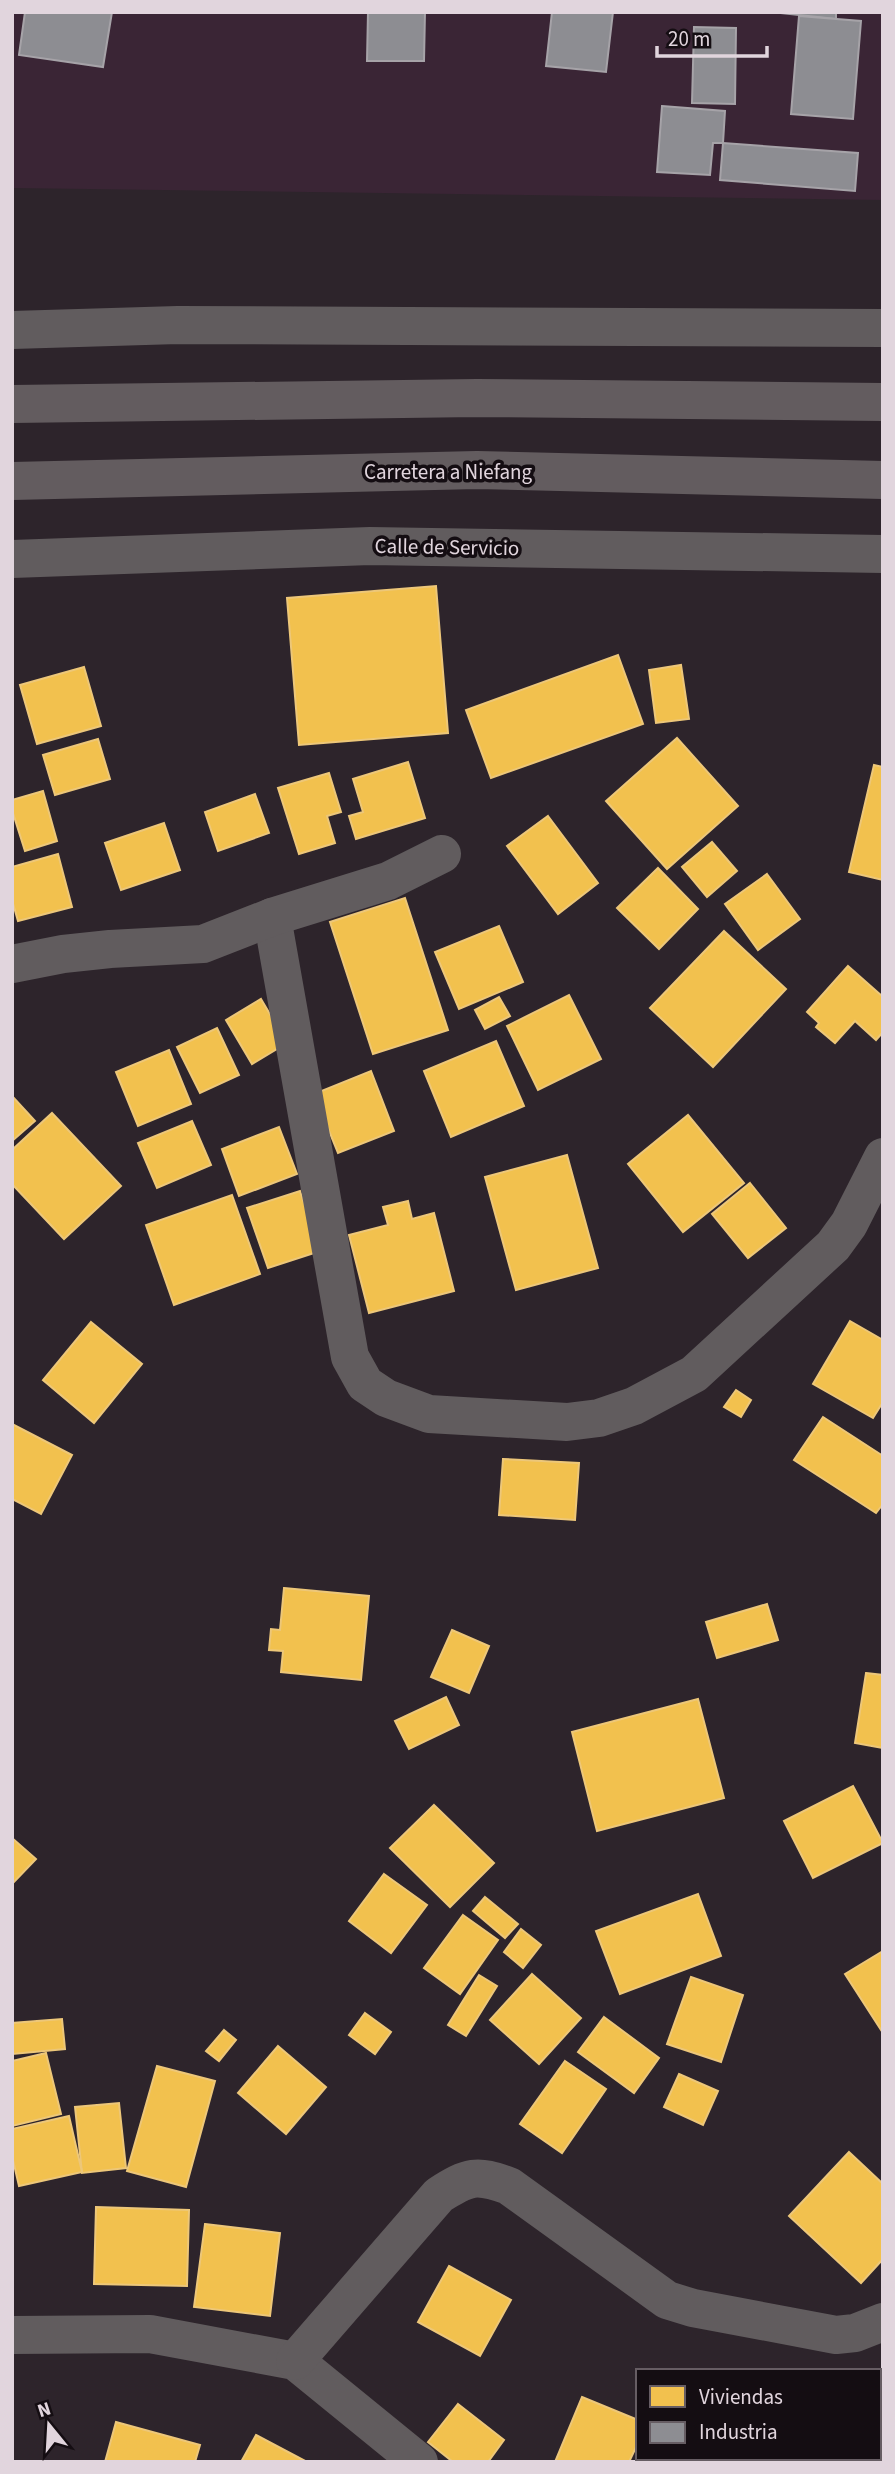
<svg xmlns="http://www.w3.org/2000/svg" width="895" height="2474" viewBox="0 0 895 2474" font-family="'Source Sans 3',sans-serif">
<style>
.built{fill:#3a2535}
.homes{fill:#f2c14e;stroke:#edc779;stroke-width:2}
.industry{fill:#8d8d92;stroke:#a6a3a8;stroke-width:2}
.lines{fill:none;stroke-linecap:round;stroke-linejoin:round}
.minor{stroke:#615c5e;stroke-width:38}
.major{stroke:#635c5f;stroke-width:38}
.labels{text-anchor:middle;stroke-width:7;stroke-linejoin:round;paint-order:stroke}
.street-label{font-size:21px;fill:#e1d5dd;stroke:#140d12}
</style>
<rect width="100%" height="100%" fill="#2d242b"/>
<polygon class="built" points="12,12 883,12 883,200 12,188"/>
<g class="homes">
<polygon points="436,586 448,733 299,745 287,598"/>
<polygon points="618,655 643,724 491,778 466,710"/>
<polygon points="681,665 689,719 656,723 649,670"/>
<polygon points="84,667 101,726 37,744 20,685"/>
<polygon points="677,738 738,806 667,869 606,801"/>
<polygon points="98,739 110,779 55,795 43,755"/>
<polygon points="408,762 425,818 356,839 349,816 363,812 353,779"/>
<polygon points="874,765 883,767 883,880 849,872"/>
<polygon points="329,773 341,812 327,816 335,843 299,854 278,788"/>
<polygon points="43,791 57,841 25,851 12,810 12,800"/>
<polygon points="255,794 269,833 218,851 205,812"/>
<polygon points="548,816 598,883 558,914 507,846"/>
<polygon points="164,823 180,870 121,890 105,843"/>
<polygon points="712,842 737,871 707,897 682,867"/>
<polygon points="58,854 72,907 18,921 12,900 12,867"/>
<polygon points="658,868 698,909 659,949 617,908"/>
<polygon points="767,874 800,919 758,950 725,904"/>
<polygon points="405,898 448,1030 373,1054 330,922"/>
<polygon points="499,926 523,982 459,1009 435,952"/>
<polygon points="724,931 786,989 713,1067 650,1008"/>
<polygon points="848,966 883,997 883,1032 876,1040 855,1021 835,1043 816,1027 819,1023 807,1012"/>
<polygon points="569,995 601,1059 538,1090 507,1026"/>
<polygon points="499,997 510,1016 485,1029 475,1010"/>
<polygon points="261,999 287,1043 252,1064 226,1020"/>
<polygon points="217,1028 239,1075 200,1093 177,1047"/>
<polygon points="496,1041 524,1106 451,1137 424,1071"/>
<polygon points="169,1050 191,1104 138,1126 116,1072"/>
<polygon points="371,1071 394,1131 338,1153 314,1094"/>
<polygon points="12,1096 35,1121 12,1141"/>
<polygon points="52,1113 121,1186 64,1239 12,1184 12,1150"/>
<polygon points="688,1115 744,1183 683,1232 628,1164"/>
<polygon points="192,1121 211,1165 157,1188 138,1143"/>
<polygon points="279,1127 297,1174 239,1196 222,1149"/>
<polygon points="567,1155 598,1268 516,1290 485,1177"/>
<polygon points="750,1183 786,1228 748,1258 712,1214"/>
<polygon points="300,1191 320,1251 268,1268 247,1208"/>
<polygon points="232,1195 260,1274 174,1305 146,1225"/>
<polygon points="408,1201 412,1219 434,1213 454,1291 369,1313 349,1235 388,1225 383,1207"/>
<polygon points="850,1321 883,1340 883,1402 873,1418 813,1384"/>
<polygon points="91,1322 142,1364 94,1423 43,1380"/>
<polygon points="736,1390 751,1400 741,1417 724,1407"/>
<polygon points="823,1417 883,1456 883,1504 876,1513 794,1460"/>
<polygon points="12,1424 72,1455 41,1514 12,1499"/>
<polygon points="503,1459 579,1463 575,1520 499,1515"/>
<polygon points="284,1588 369,1596 361,1680 281,1672 283,1651 269,1650 271,1629 280,1630"/>
<polygon points="767,1604 778,1640 717,1658 706,1622"/>
<polygon points="452,1630 489,1646 469,1693 431,1677"/>
<polygon points="866,1673 883,1675 883,1748 855,1743"/>
<polygon points="446,1697 459,1725 409,1749 395,1721"/>
<polygon points="698,1699 724,1798 597,1831 572,1732"/>
<polygon points="853,1786 883,1843 813,1878 784,1821"/>
<polygon points="434,1805 494,1863 450,1907 390,1848"/>
<polygon points="12,1838 36,1859 12,1884"/>
<polygon points="384,1874 427,1905 391,1953 349,1921"/>
<polygon points="698,1894 721,1956 620,1994 596,1931"/>
<polygon points="485,1897 518,1924 505,1938 473,1911"/>
<polygon points="463,1915 498,1940 460,1994 424,1968"/>
<polygon points="521,1929 541,1945 523,1968 504,1952"/>
<polygon points="883,1951 883,2033 845,1974"/>
<polygon points="532,1974 581,2018 539,2064 490,2020"/>
<polygon points="479,1975 497,1986 466,2036 448,2025"/>
<polygon points="691,1977 743,1995 721,2062 667,2044"/>
<polygon points="365,2013 391,2032 375,2054 349,2035"/>
<polygon points="604,2017 659,2058 634,2093 578,2052"/>
<polygon points="62,2019 65,2049 13,2054 12,2023"/>
<polygon points="224,2030 236,2040 219,2061 206,2051"/>
<polygon points="278,2046 326,2087 286,2134 238,2093"/>
<polygon points="46,2053 61,2114 12,2126 12,2061"/>
<polygon points="565,2061 606,2089 562,2153 520,2124"/>
<polygon points="157,2066 215,2081 186,2187 127,2171"/>
<polygon points="679,2074 718,2091 703,2125 664,2107"/>
<polygon points="119,2103 126,2168 82,2173 75,2107"/>
<polygon points="69,2116 82,2172 19,2186 12,2156 12,2129"/>
<polygon points="849,2152 883,2184 883,2259 861,2283 789,2216"/>
<polygon points="96,2207 189,2210 187,2286 94,2284"/>
<polygon points="205,2224 280,2233 270,2316 194,2307"/>
<polygon points="449,2266 511,2300 480,2356 418,2322"/>
<polygon points="582,2397 638,2420 638,2443 629,2462 555,2462"/>
<polygon points="458,2404 504,2440 488,2462 453,2462 428,2442"/>
<polygon points="116,2422 200,2445 195,2462 105,2462"/>
<polygon points="256,2435 307,2462 241,2462"/>
</g>
<g class="industry">
<polygon points="25,12 112,12 103,67 19,55"/>
<polygon points="368,12 425,12 424,61 367,61"/>
<polygon points="552,12 613,12 606,72 546,66"/>
<polygon points="771,12 836,12 836,19"/>
<polygon points="799,16 861,21 853,119 791,114"/>
<polygon points="694,27 736,28 735,104 692,103"/>
<polygon points="662,106 725,111 723,143 713,143 710,175 657,172"/>
<polygon points="723,143 858,153 855,191 720,180"/>
</g>
<g class="lines">
<g class="minor">
<polyline points="12,330 178,325 883,328"/>
<polyline points="12,559 370,546 883,554"/>
<polyline points="272,917 350,1357 365,1384 386,1398 429,1414 567,1422 599,1418 634,1406 694,1374 833,1246 849,1224 883,1157"/>
<polyline points="12,964 63,954 110,949 203,944 272,917 388,881 442,854"/>
<polyline points="12,2335 150,2334 295,2361 419,2462"/>
<path d="M 295,2361 L 439,2195 C 469,2176 476,2174 509,2186 L 667,2300 L 693,2308 L 836,2335 L 855,2333 L 883,2322"/>
</g>
<g class="major">
<polyline points="12,404 477,398 883,402"/>
<polyline points="12,481 477,470 883,480"/>
</g>
</g>
<g class="labels">
<g class="street-label">
<text x="448" y="479">Carretera a Niefang</text>
<text transform="translate(447 547) rotate(1)" y="7">Calle de Servicio</text>
</g>
</g>
<rect width="895" height="2474" fill="none" stroke="#e1d5dd" stroke-width="28"/>
<rect x="636" y="2369" width="245" height="91" fill="#140d12" stroke="#665d63" stroke-width="2"/>
<rect x="650" y="2386" width="35" height="21" fill="#f2c14e" stroke="#665d63" stroke-width="2"/>
<text x="699" y="2404" font-size="21" fill="#e1d5dd">Viviendas</text>
<rect x="650" y="2422" width="35" height="21" fill="#8d8d92" stroke="#665d63" stroke-width="2"/>
<text x="699" y="2439" font-size="21" fill="#e1d5dd">Industria</text>
<g transform="translate(49 2425) rotate(342)" stroke="#140d12" stroke-width="5" paint-order="stroke">
<path d="M0-5L12 26L0 18L-12 26Z" fill="#e1d5dd"/>
<text y="-10" font-size="19" font-weight="bold" text-anchor="middle" fill="#e1d5dd">N</text>
</g>
<path d="M657 46v10h110v-10" fill="none" stroke="#e1d5dd" stroke-width="3.5"/>
<text x="668" y="46" font-size="21" fill="#e1d5dd" stroke="#140d12" stroke-width="5" paint-order="stroke">20 m</text>
</svg>
